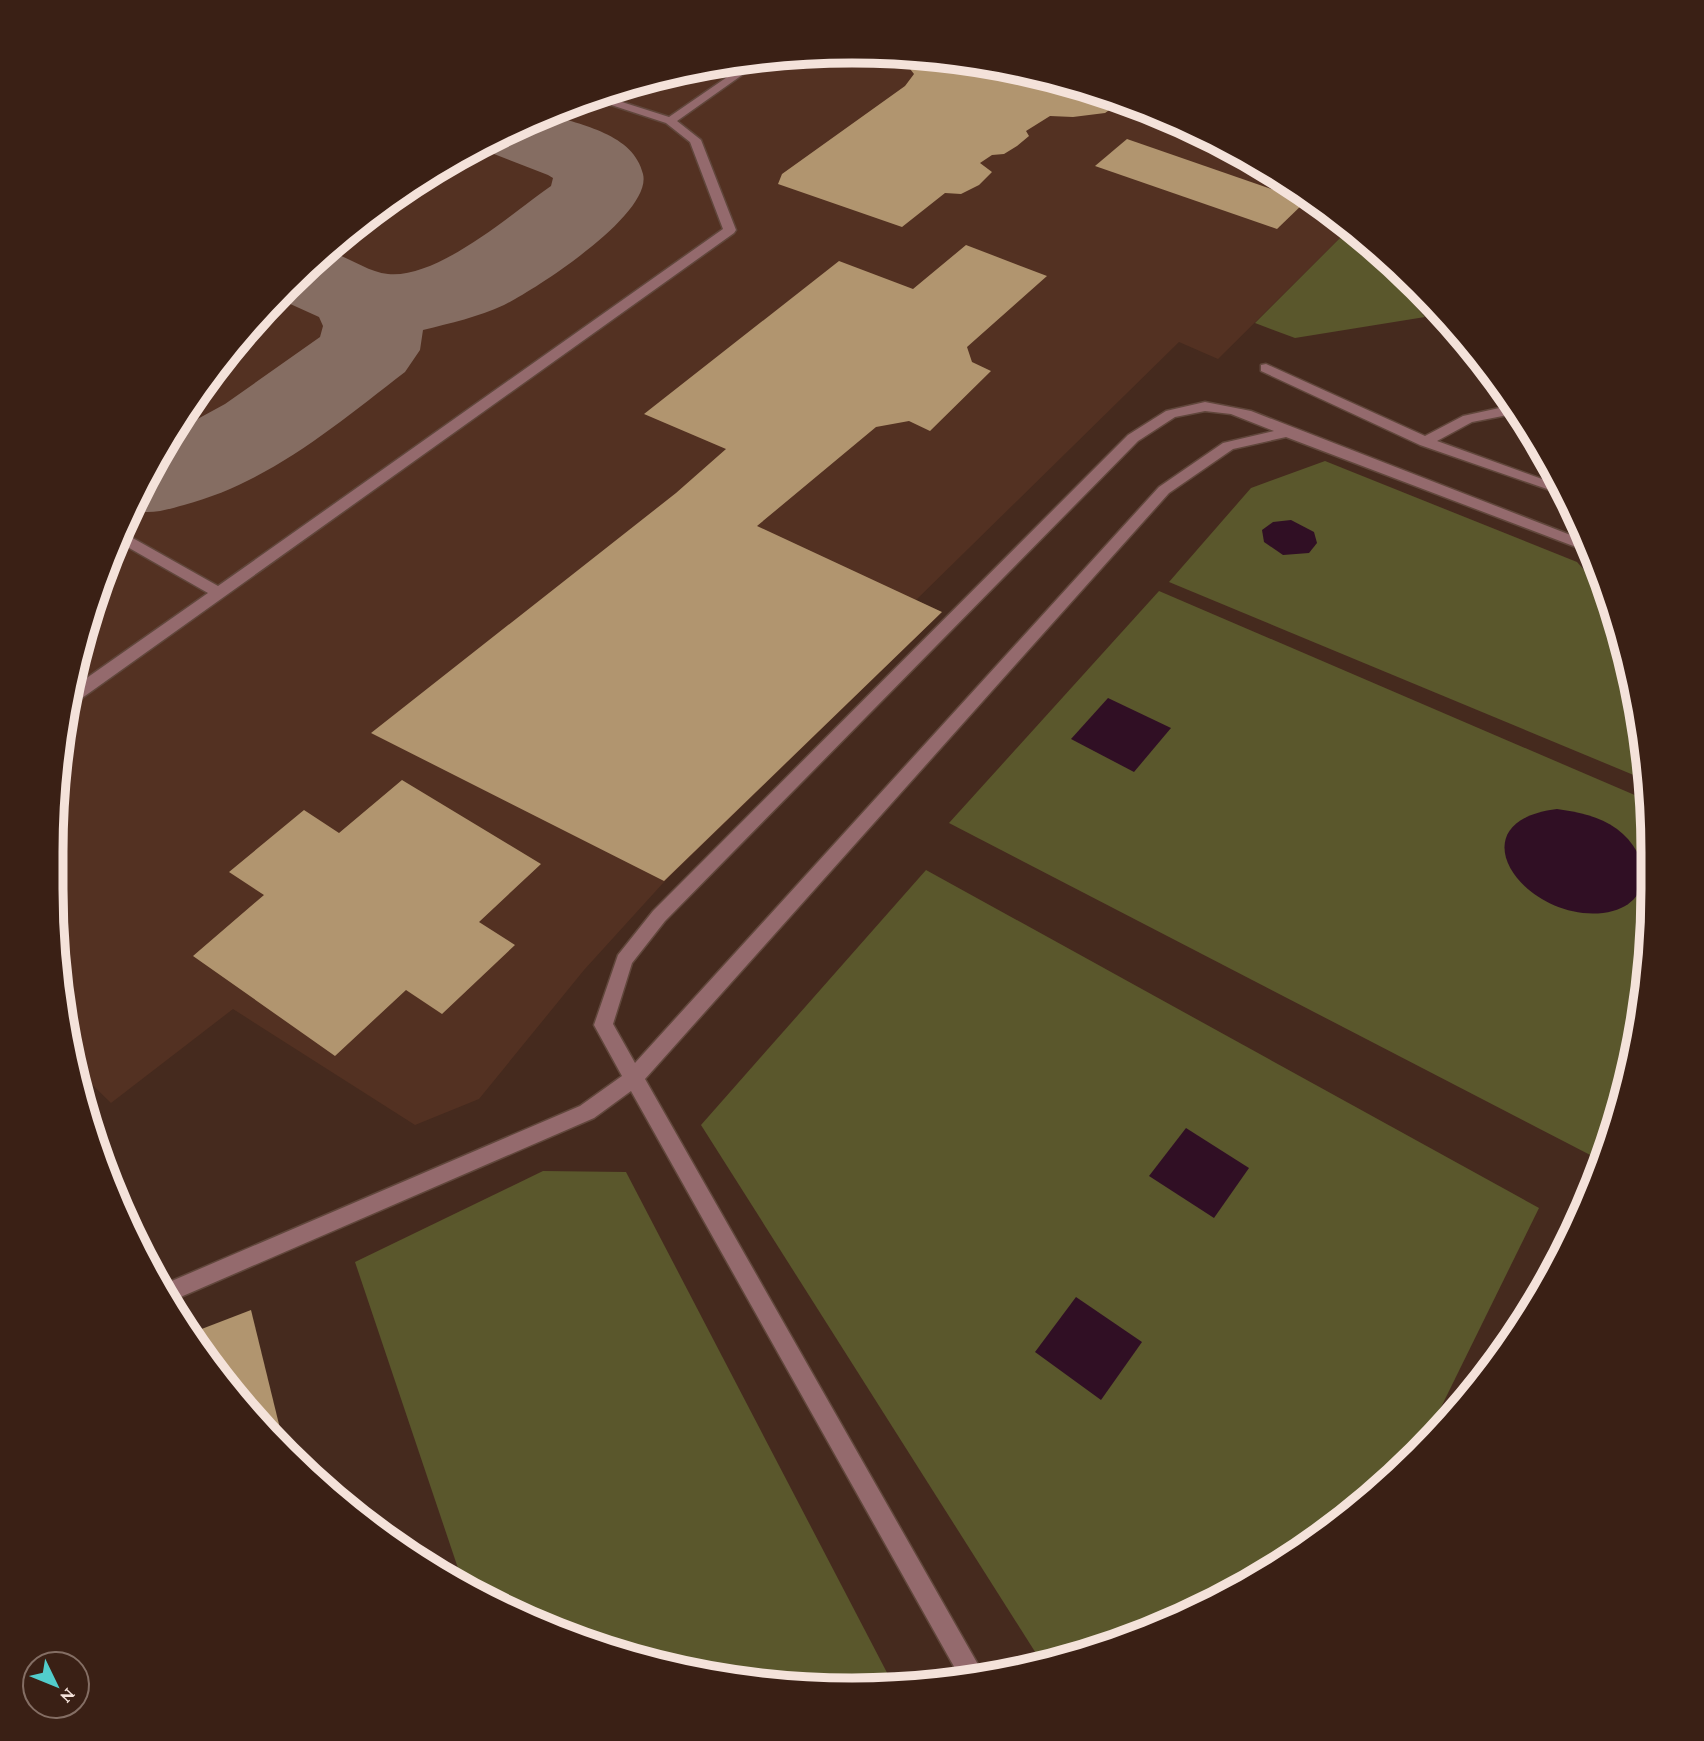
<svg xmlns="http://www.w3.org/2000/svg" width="1704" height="1741" viewBox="0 0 1704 1741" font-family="'Crimson Pro',serif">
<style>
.built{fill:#533122}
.green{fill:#5a572c}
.water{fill:#300f24}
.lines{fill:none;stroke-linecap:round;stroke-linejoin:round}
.taxiway{fill:#856d62;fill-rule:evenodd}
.building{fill:#b1956f}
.minor-casing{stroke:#61473c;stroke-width:3}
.minor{fill:#946a6d;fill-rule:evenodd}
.rim{fill:none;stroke:#f4e2da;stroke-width:9}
</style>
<rect width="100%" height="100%" fill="#452a1e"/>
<polygon class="built" points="800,52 957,58 1110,93 1253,158 1350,228 1218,359 1179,342 916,600 942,612 664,882 584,970 479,1099 415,1125 233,1009 111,1103 72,1065 66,1046 51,889 58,747 93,594 158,451 250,323 365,216 498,133 645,78"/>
<g class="green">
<polygon points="1350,228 1364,238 1356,240 1425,317 1295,338 1255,323"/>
<polygon points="1325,461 1577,562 1608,596 1626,645 1648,781 1169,582 1251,488"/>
<polygon points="1159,591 1651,802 1646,993 1617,1120 1598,1159 949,823"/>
<polygon points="926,870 1539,1208 1420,1450 1340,1524 1207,1607 1059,1663 1044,1666 701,1125"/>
<polygon points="543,1171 626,1172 895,1688 747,1683 594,1648 465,1589 355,1262"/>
</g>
<g class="water">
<polygon points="1291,520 1314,532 1317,543 1309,553 1283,555 1264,542 1262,530 1273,522"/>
<polygon points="1108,698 1171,728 1134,772 1071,739"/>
<path d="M 1557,809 C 1578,812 1599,816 1617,829 C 1653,856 1655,906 1603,913 C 1524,922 1452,822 1557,809 Z"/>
<polygon points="1186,1128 1249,1168 1214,1218 1149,1176"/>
<polygon points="1076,1297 1142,1342 1101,1400 1035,1352"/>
</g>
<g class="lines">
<path class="taxiway" d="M 548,114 C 581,125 634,134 643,174 C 653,214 536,289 504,305 C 478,317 451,323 423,330 L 420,350 L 405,372 C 336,425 270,482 184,505 C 166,510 150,515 131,510 L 158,451 L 170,434 L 225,404 L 320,337 L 323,326 L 319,317 L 277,298 L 327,251 C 348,256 367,272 388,274 C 438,279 511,214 551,186 L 553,178 L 548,175 L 476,147 L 498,133 Z"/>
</g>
<g class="building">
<polygon points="900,56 957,58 1110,93 1124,100 1105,113 1073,117 1050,116 1026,131 1029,136 1017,146 1004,154 992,155 980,163 992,172 979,185 961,194 945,193 902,227 778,184 782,174 905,86 914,74"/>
<polygon points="1127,139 1306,201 1277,229 1095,166"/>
<polygon points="1369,242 1381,250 1490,368 1474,371 1364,243"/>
<polygon points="966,245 1047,276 967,347 972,362 991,371 930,431 909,421 876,427 757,526 942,612 664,881 371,733 676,493 726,449 644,414 839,261 913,289"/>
<polygon points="402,780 541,864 479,922 515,945 442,1014 406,990 335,1056 193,956 264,895 229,872 304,810 339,833"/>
<polygon points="251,1310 287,1457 186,1335"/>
</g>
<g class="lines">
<g class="minor-casing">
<g id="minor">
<polygon points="766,58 677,121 701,140 736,230 734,233 75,703 68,704 71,689 208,593 117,541 122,532 218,586 723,229 690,142 666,123 590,98 600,95 669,117 752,60"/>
<polygon points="1266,364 1425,436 1463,416 1513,405 1518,413 1472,422 1437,441 1564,487 1570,497 1420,445 1261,371 1261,365"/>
<path d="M 1205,402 L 1251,411 L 1586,541 L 1594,559 L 1587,559 L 1576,547 L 1286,437 L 1233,449 L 1169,493 L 645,1079 L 984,1675 L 961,1679 L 631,1091 L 594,1118 L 169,1302 L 160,1286 L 580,1106 L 622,1076 L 594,1025 L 618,955 L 653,911 L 1128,435 L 1166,411 ZM 1205,411 L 1231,414 L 1274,431 L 1223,443 L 1159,487 L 635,1063 L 613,1024 L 632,963 L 665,921 L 1138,441 L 1175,417 Z"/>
</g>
</g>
<use href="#minor" class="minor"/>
</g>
<path d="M0 0H1704V1741H0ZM852 63H852A789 789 0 0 1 1641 852V889A789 789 0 0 1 852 1678H852A789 789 0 0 1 63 889V852A789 789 0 0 1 852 63Z" fill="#3a2015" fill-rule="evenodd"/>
<path class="rim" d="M852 63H852A789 789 0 0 1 1641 852V889A789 789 0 0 1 852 1678H852A789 789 0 0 1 63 889V852A789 789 0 0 1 852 63Z"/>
<g transform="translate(56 1685) rotate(133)"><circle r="33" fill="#3a2015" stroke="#846e64" stroke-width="2"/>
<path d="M0-5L12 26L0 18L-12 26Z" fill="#52cdcc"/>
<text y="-10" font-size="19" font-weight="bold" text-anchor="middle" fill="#f4e2da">N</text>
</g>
</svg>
